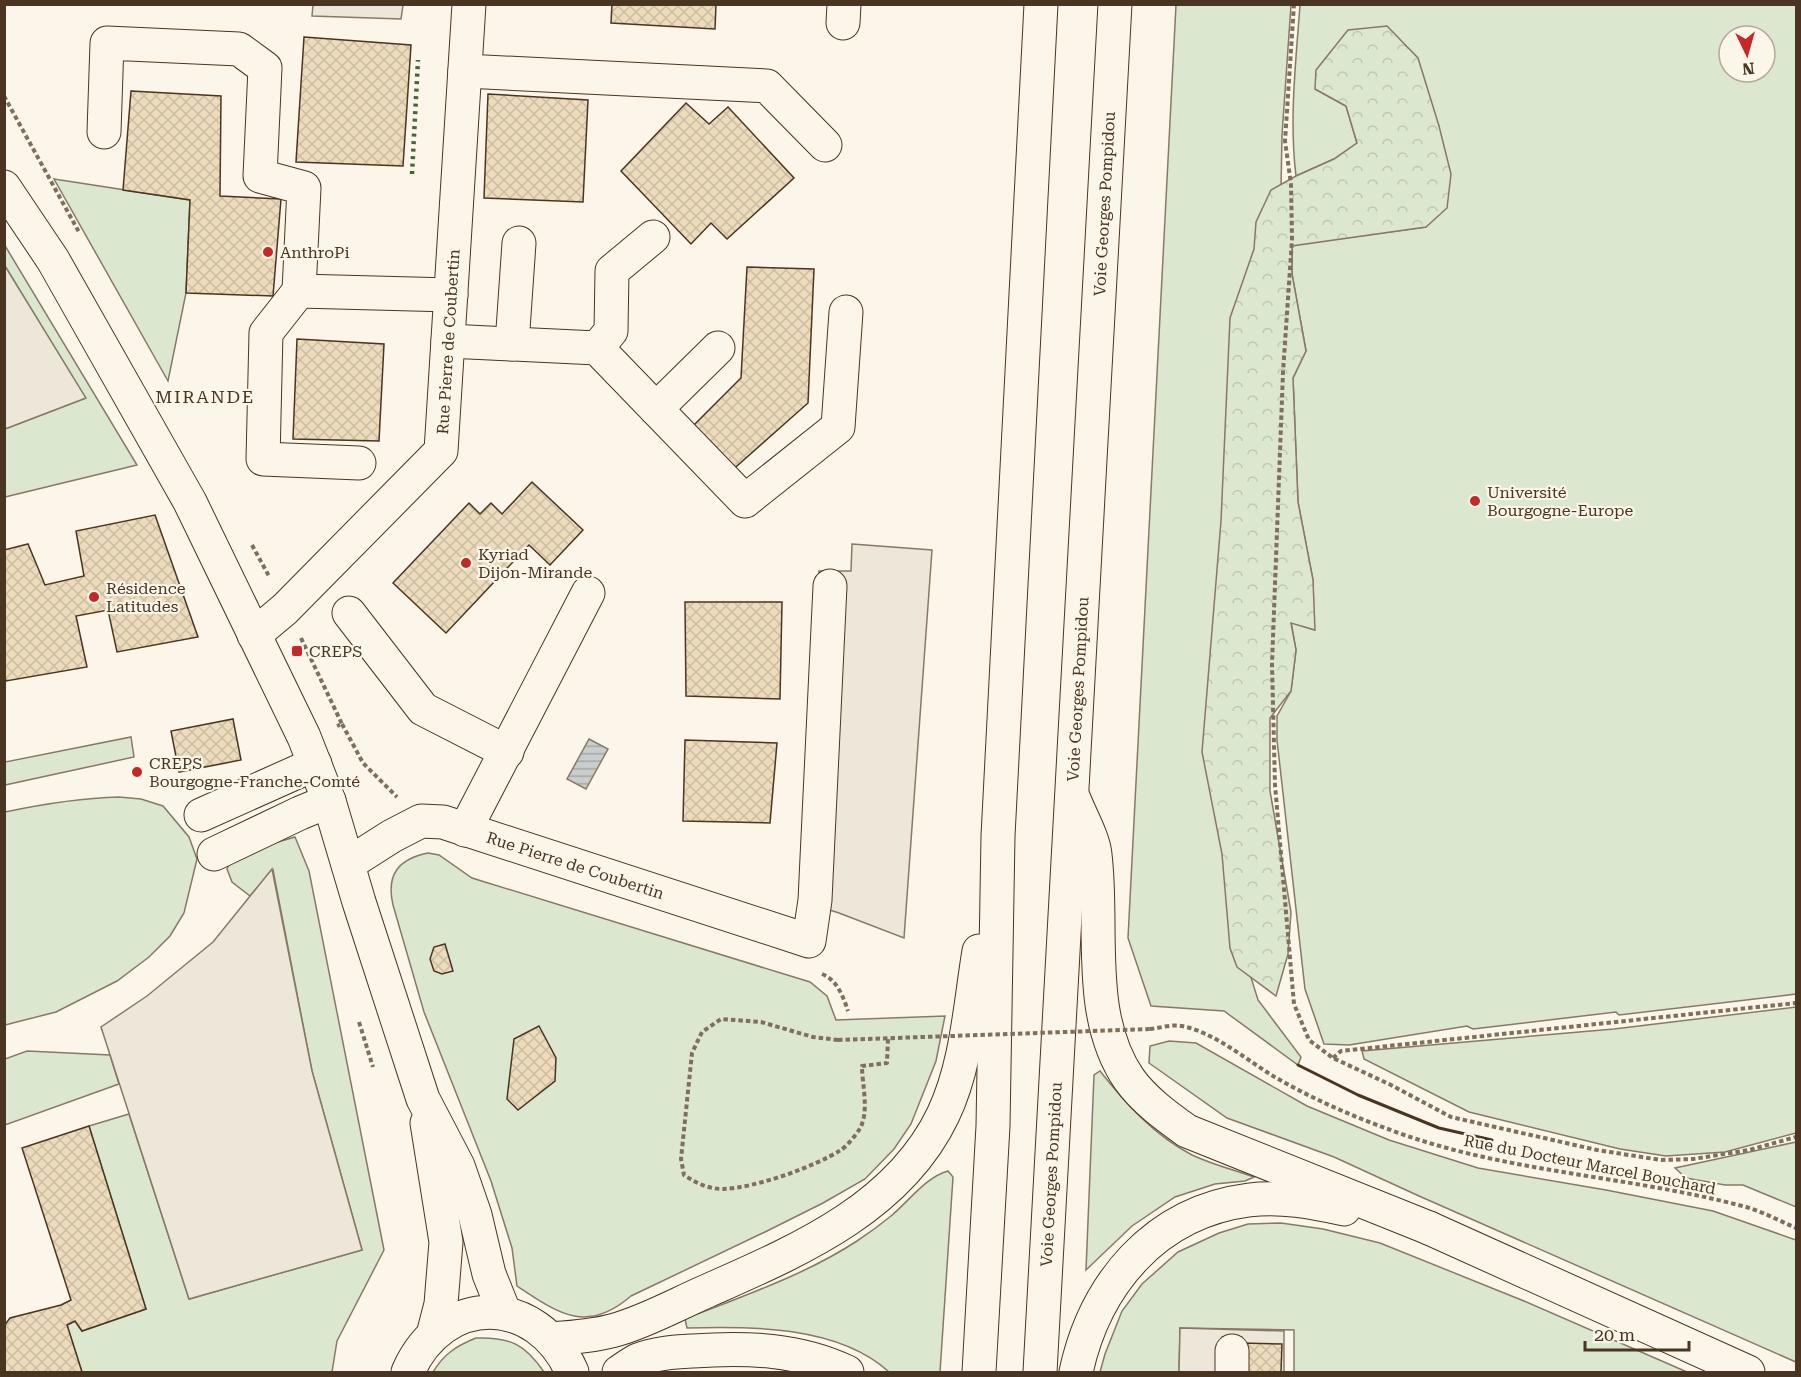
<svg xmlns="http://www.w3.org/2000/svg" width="1801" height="1377" viewBox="0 0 1801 1377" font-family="'Roboto Serif',serif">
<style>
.green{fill:#dce7d0;stroke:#887966;stroke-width:1.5;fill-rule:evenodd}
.forest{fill:url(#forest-crowns);stroke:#887966;stroke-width:1.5}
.parking{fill:#ede7d9;stroke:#887966;stroke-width:1.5}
.water{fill:url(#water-rules);stroke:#887966;stroke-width:1.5}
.building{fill:url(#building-cross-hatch);stroke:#4a3520;stroke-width:1.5}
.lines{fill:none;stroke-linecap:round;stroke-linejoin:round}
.minor-casing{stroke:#4a3520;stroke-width:35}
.major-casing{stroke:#4a3520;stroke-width:35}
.highway-casing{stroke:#4a3520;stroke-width:35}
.path{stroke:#7f6f5c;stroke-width:4;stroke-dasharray:4.5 3;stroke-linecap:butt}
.minor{stroke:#fbf6e9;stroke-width:33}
.major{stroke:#fbf6e9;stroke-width:33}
.highway{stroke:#fbf6e9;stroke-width:33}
.path-bridge{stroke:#7f6f5c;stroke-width:4;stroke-dasharray:4.5 3;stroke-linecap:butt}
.hedge{stroke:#436837;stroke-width:4.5;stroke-dasharray:3 4.5;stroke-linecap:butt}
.wall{stroke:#4a3520;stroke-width:3}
.poi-dot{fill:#c62828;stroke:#fbf6e9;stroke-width:2}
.labels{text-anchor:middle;stroke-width:4.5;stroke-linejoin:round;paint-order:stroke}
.street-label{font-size:16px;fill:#4a3520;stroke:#fbf6e9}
.poi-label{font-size:16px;fill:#4a3520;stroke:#fbf6e9;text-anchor:start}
.neighbourhood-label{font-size:18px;letter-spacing:1.5px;fill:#4a3520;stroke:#fbf6e9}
</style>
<defs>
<pattern id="forest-crowns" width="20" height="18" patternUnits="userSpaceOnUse" patternTransform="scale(1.5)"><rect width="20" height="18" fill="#dce7d0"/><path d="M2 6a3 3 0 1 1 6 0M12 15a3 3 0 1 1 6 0" fill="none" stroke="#bec7b2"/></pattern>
<pattern id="water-rules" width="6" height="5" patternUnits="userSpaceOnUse" patternTransform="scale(1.5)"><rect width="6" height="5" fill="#c9cecd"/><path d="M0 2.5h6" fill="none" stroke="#a5a8a6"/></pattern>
<pattern id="building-cross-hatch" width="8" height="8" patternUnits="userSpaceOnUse" patternTransform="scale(1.5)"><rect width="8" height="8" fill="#ecdcbc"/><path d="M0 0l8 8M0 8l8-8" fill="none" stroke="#ccbda1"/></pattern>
</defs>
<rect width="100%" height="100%" fill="#fbf6e9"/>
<g class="green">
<polygon points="1176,5 1291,5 1282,135 1281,188 1244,955 1258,1000 1301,1057 1298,1065 1224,1011 1151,1006 1128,938"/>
<path d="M 1300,5 L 1796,5 L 1796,994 L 1619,1015 L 1616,1012 L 1473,1029 L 1467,1026 L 1349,1045 L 1324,1044 L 1305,989 L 1277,740 L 1277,716 L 1291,691 L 1296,650 L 1291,622 L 1314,630 L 1313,580 L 1298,502 L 1293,378 L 1306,351 L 1292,274 L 1292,245 L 1426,227 L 1439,126 L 1315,89 L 1346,106 L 1357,143 L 1334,159 L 1296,176 C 1289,119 1296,61 1300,5 ZM 1729,36 L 1765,36 L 1765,72 L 1729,72 Z"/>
<polygon points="54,179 190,200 186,293 168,381"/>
<polygon points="4,244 137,465 5,497 5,429 85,398 5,266"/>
<polygon points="131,737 134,757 5,785 5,762"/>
<path d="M 119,797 L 141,799 L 163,806 L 189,837 L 197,859 L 184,913 L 170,936 L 149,957 L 117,981 L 56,1012 L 5,1025 L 5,812 C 43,804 80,798 119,797 Z"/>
<polygon points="295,837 309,871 384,1250 337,1341 332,1372 82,1372 67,1325 75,1321 82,1331 146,1309 89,1126 129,1114 189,1299 362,1250 312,1071 273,870 250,896 232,882 227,869 233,855"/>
<path d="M 428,853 L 439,855 L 472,878 L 810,982 L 827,996 L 836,1020 L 945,1016 L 936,1061 L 911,1124 L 894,1149 L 865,1179 L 823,1203 L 767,1231 L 631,1296 C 587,1334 559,1314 517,1286 L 512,1248 L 491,1181 L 424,1012 L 393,905 C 386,875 398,859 428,853 Z"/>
<polygon points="1796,1007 1796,1133 1725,1152 1666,1156 1620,1149 1469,1112 1364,1059 1362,1051 1614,1029"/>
<polygon points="1169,1041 1196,1043 1307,1106 1389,1140 1478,1168 1606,1190 1713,1211 1796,1240 1796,1362 1419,1196 1334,1157 1227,1118 1149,1063 1150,1046"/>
<polygon points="27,1051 110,1055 119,1084 5,1125 5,1059"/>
<path d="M 1100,1071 C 1126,1104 1154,1135 1192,1155 C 1211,1164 1234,1170 1254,1177 L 1245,1181 L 1215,1184 L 1175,1197 L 1132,1226 L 1086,1270 L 1094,1075 Z"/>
<polygon points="1796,1142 1796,1207 1743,1185 1725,1185 1686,1178 1675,1168"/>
<path d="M 948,1171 L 953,1177 L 940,1372 L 889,1372 C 839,1326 752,1326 687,1328 L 685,1319 C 743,1296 805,1275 857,1241 C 869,1233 880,1225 891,1216 C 909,1201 926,1177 948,1171 Z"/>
<polygon points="1281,1223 1323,1229 1380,1243 1524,1301 1687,1372 1294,1372 1294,1330 1180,1328 1179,1372 1100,1372 1105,1354 1122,1311 1142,1284 1178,1252 1219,1233 1248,1224"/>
<path d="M 476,1338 C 510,1337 525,1344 544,1372 L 433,1372 C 444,1354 456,1346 476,1338 Z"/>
</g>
<polygon class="forest" points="1387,26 1418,58 1439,126 1451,174 1447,208 1426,227 1292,246 1292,274 1306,351 1293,378 1298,502 1313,580 1315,630 1291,623 1296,650 1291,691 1270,718 1270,791 1291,912 1288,954 1276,996 1237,967 1230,948 1222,854 1202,752 1221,521 1230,318 1254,249 1256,222 1271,190 1296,176 1334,159 1357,143 1346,106 1315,89 1316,70 1348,30"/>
<g class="parking">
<polygon points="313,5 313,4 403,5 401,19 312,16"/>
<polygon points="5,266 86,398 5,429 4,429"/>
<polygon points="852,544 932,550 904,938 839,913 799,900 819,571 851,571"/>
<polygon points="272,869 312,1071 362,1250 189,1299 101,1027 147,996 213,942"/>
<polygon points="1180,1328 1284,1331 1284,1372 1179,1372"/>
</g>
<polygon class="water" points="589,739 608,749 586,789 567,779"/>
<g class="building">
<polygon points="612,4 716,4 715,29 611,23"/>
<polygon points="304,37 411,45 403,166 296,162"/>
<polygon points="131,91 221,96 220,196 281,199 273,296 186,293 190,200 123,190"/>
<polygon points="488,94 588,100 583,202 484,198"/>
<polygon points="686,103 709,124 728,107 794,178 727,239 711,223 691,244 621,171"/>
<polygon points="747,267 814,269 808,403 729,473 688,431 741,378"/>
<polygon points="297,339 384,344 379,441 293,439"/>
<polygon points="532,482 583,530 550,565 529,545 446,633 393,583 469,503 480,514 491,503 502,514"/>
<polygon points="155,515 198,637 117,652 108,610 76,616 87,667 6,681 4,674 4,550 28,544 45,585 84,576 76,531"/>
<polygon points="685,602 782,602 780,699 686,696"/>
<polygon points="233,719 241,760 179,772 171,731"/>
<polygon points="685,740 777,743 770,823 683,821"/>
<polygon points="445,944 453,971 442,974 434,971 430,959 434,947"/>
<polygon points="539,1026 556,1058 555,1081 518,1110 507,1099 514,1039"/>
<polygon points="89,1126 146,1309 82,1331 75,1321 67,1325 82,1372 4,1372 4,1326 10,1318 61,1305 71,1300 22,1148"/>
<polygon points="1240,1343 1282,1344 1281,1372 1239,1372"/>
</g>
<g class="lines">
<g class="minor-casing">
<g id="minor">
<polyline points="843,23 844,4"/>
<polyline points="465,71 767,86 825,145"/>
<polyline points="104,132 107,43 239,49 265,68 260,176 304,188 299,291 451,295"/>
<polyline points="299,291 266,333 263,459 359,463"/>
<polyline points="448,341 597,348 745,501 838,427 846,312"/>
<polyline points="512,344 519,243"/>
<polyline points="597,348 611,331 612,271 653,237"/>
<polyline points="656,409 718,348"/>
<polyline points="349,613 423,709 507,752"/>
<path id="s1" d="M 254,635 L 285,609 L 441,451 L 469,4"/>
<polyline points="201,815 315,764"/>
<polyline points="465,830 588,593"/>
<polyline points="214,854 300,813 329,801"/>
<path id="s2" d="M 348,864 L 392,836 L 421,821 L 443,822 L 809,941 L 815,900 L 830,586"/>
<polyline points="1232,1372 1232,1351"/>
</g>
</g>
<g class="major-casing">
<g id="major">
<polyline points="4,187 53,260 190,502 304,737 329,801 359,902 423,1099 458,1166 475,1215 489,1274 505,1314"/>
<polyline points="427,1123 446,1242 441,1304 433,1335"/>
<polyline points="1429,1228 1748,1372"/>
<path d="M 408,1372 C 443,1292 537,1293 572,1372"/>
</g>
</g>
<g class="highway-casing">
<g id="highway">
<path d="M 1074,799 C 1080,815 1094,839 1095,855 C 1104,927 1085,1015 1129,1079 C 1144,1100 1166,1116 1187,1131 L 1429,1228"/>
<path d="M 552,1339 C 573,1337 595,1336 615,1330 C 647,1321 677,1304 707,1291 C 797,1251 898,1209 943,1115 C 967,1065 970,1005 979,951"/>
<path d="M 619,1372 C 625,1368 632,1363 638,1360 C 655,1353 675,1352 693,1351 C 745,1347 799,1349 847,1372"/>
<polyline points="979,1372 993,1126 998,836 1041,4"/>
<path id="s3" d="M 1040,1372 L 1115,4"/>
<path d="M 1076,1372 C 1095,1284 1155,1212 1249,1200 C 1281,1196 1313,1202 1344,1209"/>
</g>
</g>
<g class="path">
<polyline points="1294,4 1285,141 1291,184 1292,240 1283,372 1272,664 1275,785 1294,1004 1309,1040 1333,1058 1391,1085 1451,1117 1597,1150 1661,1160 1693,1159 1749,1150 1796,1137"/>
<polyline points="4,96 80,234"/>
<polyline points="252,545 270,578"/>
<polyline points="301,638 342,724 337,726"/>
<polyline points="342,724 363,763 397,797"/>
<path d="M 822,974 C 837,980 843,996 848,1011"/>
<polyline points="359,1022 373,1067"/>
<path d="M 1150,1029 C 1160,1028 1172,1024 1182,1026 C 1215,1033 1244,1058 1273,1076 C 1309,1097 1349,1115 1388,1129 C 1503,1173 1628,1175 1746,1207 C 1763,1212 1780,1221 1796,1228"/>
<path d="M 838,1040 L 813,1037 L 761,1022 L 721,1019 L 702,1032 L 692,1053 L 681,1159 L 684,1175 C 696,1183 708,1189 723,1189 C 755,1188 814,1167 841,1150 C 847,1146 855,1136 859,1130 C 870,1113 862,1085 862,1066 L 887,1063 L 888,1038"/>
<polyline points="1333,1058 1341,1051 1796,1003"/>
</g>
<use href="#minor" class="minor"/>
<use href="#major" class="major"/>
<use href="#highway" class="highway"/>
<polyline class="path-bridge" points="838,1040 1150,1029"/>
<polyline class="hedge" points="412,174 418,60"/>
<polyline class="wall" points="1298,1065 1358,1095 1439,1128 1492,1140"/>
</g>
<g class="poi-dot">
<circle cx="268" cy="252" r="6"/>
<circle cx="1475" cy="501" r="6"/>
<circle cx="466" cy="563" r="6"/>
<circle cx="94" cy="597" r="6"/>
<rect x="291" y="645" width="12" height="12" rx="3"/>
<circle cx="137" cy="772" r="6"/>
</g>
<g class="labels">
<g class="street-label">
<text dy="6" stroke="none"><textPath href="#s3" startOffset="1170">Voie Georges Pompidou</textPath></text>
<text dy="6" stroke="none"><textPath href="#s1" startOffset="372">Rue Pierre de Coubertin</textPath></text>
<text dy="6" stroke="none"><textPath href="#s3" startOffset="684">Voie Georges Pompidou</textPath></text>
<text dy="6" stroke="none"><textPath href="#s2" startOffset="246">Rue Pierre de Coubertin</textPath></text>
<text transform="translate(1590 1164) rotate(11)" y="6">Rue du Docteur Marcel Bouchard</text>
<text dy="6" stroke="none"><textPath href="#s3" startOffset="198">Voie Georges Pompidou</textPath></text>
</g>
<g class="poi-label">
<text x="280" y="258">AnthroPi</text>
<text x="1487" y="498">Université<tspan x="1487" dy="18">Bourgogne-Europe</tspan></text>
<text x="478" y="560">Kyriad<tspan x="478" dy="18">Dijon-Mirande</tspan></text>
<text x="106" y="594">Résidence<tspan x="106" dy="18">Latitudes</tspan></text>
<text x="309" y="657">CREPS</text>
<text x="149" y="769">CREPS<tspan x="149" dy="18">Bourgogne-Franche-Comté</tspan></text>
</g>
<g class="neighbourhood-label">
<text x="205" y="403">MIRANDE</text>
</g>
</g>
<rect width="1801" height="1377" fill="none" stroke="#4a3520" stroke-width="12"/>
<g transform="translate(1747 54) rotate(175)"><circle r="28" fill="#fbf6e9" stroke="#b4a999" stroke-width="1.5"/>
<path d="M0-4.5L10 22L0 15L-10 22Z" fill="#c62828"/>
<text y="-9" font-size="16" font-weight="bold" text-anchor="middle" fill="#4a3520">N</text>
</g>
<path d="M1585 1341v9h104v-9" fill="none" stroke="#4a3520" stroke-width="3"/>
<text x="1594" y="1341" font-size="18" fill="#4a3520" stroke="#fbf6e9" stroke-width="4.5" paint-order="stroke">20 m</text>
</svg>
